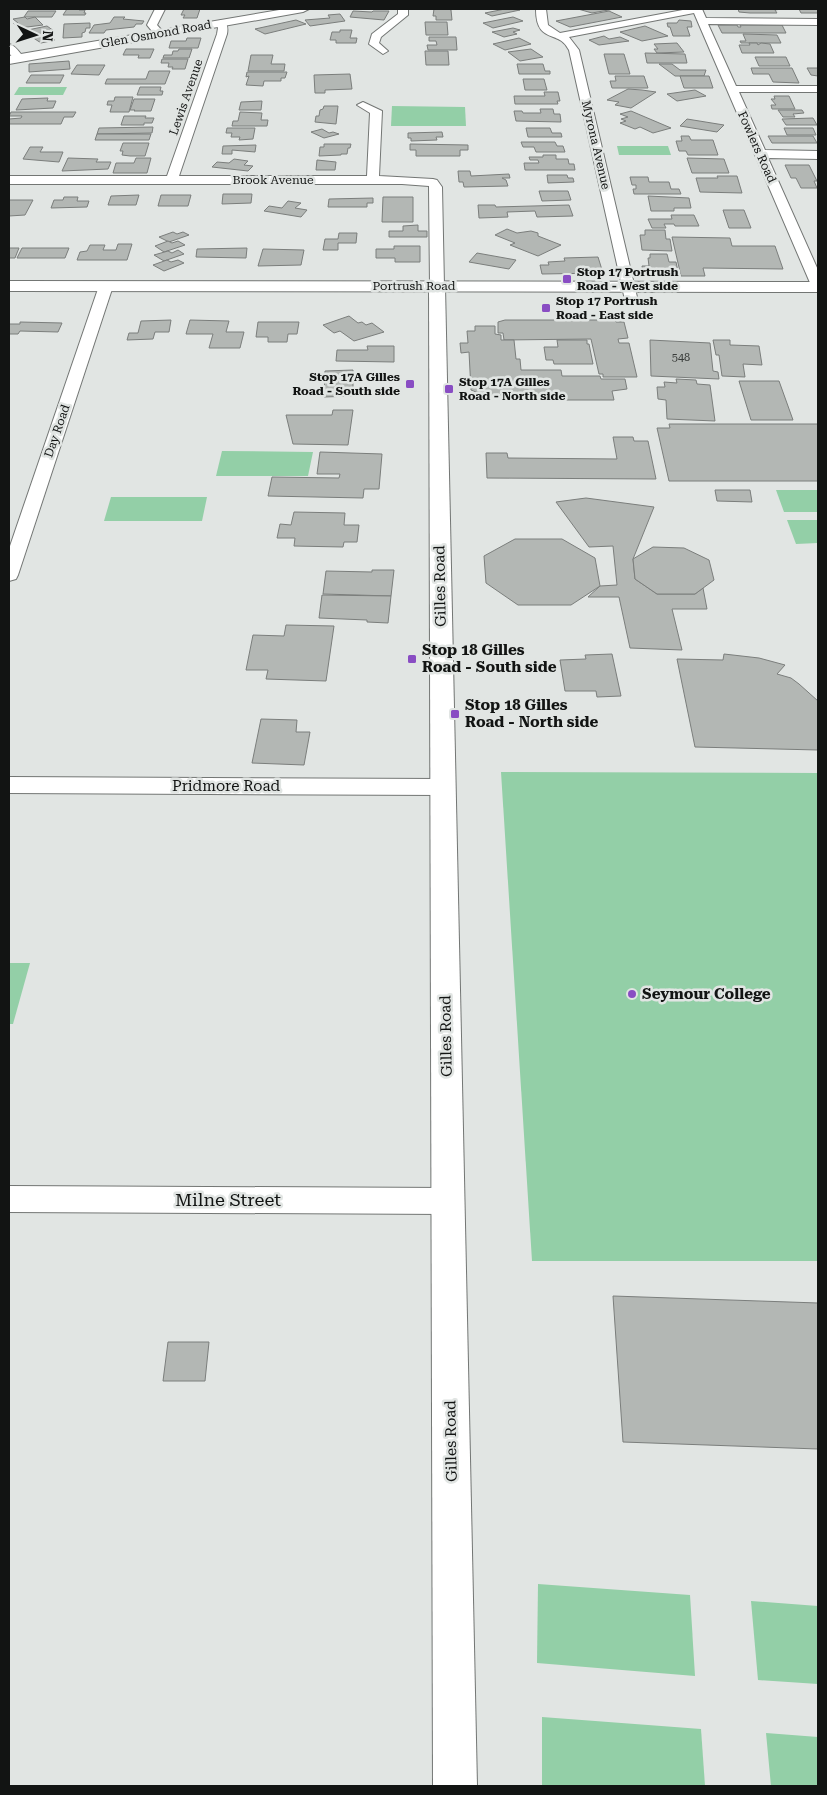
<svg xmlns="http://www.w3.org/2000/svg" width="827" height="1795" viewBox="0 0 827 1795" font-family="'Roboto Serif',serif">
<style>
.green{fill:#93cfa7}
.building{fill:#b3b7b4;stroke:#7b7e7c}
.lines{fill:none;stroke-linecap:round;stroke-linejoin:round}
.street-casing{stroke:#737674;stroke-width:2}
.secondary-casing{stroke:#737674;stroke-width:2}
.highway-casing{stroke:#737674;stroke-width:2}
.street{fill:#fff;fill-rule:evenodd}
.secondary{fill:#fff;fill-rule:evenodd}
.highway{fill:#fff;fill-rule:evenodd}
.poi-dot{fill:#894dc3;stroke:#e1e5e3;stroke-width:2}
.labels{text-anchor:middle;stroke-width:5;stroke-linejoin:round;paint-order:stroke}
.far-number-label{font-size:11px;fill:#3a3d3b}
.far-street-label{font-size:12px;fill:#121413;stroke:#e1e5e3}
.far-poi-label{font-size:12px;font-weight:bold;fill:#121413;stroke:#e1e5e3;text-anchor:start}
.street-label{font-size:15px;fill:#121413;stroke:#e1e5e3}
.poi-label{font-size:15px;font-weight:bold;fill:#121413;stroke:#e1e5e3;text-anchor:start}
.near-street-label{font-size:18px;fill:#121413;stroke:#e1e5e3}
</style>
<rect width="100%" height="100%" fill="#e1e5e3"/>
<g class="green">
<polygon points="19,87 67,87 63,95 14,95"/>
<polygon points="392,106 465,107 466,126 391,126"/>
<polygon points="617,146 668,146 671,155 619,155"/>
<polygon points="222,451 313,452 308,476 216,476"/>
<polygon points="776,490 818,490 818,512 784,512"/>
<polygon points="111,497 207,497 202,521 104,521"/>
<polygon points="787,520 818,520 818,543 796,544"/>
<polygon points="501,772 818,773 818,1261 532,1261"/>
<polygon points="9,963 30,963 13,1024 9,1024"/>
<polygon points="538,1584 690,1595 695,1676 537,1663"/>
<polygon points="751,1601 818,1606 818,1684 758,1680"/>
<polygon points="542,1717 701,1729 705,1786 542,1786"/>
<polygon points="766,1733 818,1737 818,1786 771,1786"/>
</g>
<g class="building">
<polygon points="64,9 80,9 79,10 85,10 84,13 86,13 85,15 63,15 67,9"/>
<polygon points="184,9 200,9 197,18 183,18 185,15 181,15"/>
<polygon points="434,9 449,9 451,10 452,20 436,20 436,16 433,16"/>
<polygon points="505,9 520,10 492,16 485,13"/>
<polygon points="578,9 614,9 592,13"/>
<polygon points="728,9 781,9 775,10 777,13 750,13 739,12 738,9"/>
<polygon points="799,9 818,9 818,13 801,13"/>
<polygon points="28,11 56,11 52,17 24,17"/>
<polygon points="353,11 372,12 373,11 389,11 384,20 350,17"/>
<polygon points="609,11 622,17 570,27 556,21"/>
<polygon points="340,14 345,21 310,26 305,20 330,18 328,15"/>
<polygon points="25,17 27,19 35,17 43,25 19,28 13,23 18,23 13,19"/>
<polygon points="114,17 125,17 123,19 144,21 142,24 136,24 134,27 106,30 104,33 89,33 94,25 110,23"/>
<polygon points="513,17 523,21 493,28 483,23"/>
<polygon points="296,20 306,24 265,34 255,29"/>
<polygon points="679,20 691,21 692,27 687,27 690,36 673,36 670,27 668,27 667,23 677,23"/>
<polygon points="425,22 447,22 448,35 426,35"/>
<polygon points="90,23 90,28 86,28 85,32 82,33 82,37 63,38 64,24"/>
<polygon points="718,25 737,25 738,27 741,27 740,25 782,25 786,33 722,33"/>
<polygon points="47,26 54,31 44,33 55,40 41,43 23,31"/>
<polygon points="645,26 668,36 642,41 620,32"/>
<polygon points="513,28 520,30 513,32 517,34 504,37 492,32"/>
<polygon points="340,30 352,30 350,38 357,38 356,43 336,43 336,40 330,40 332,32 340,32"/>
<polygon points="743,34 777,35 781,43 741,43 740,41 746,41"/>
<polygon points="604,36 609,39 620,37 629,41 599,45 589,40"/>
<polygon points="429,37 456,37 457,50 428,50 427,45 437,45 436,41 429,41"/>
<polygon points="187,38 201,38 198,48 169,48 171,41 186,41"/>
<polygon points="519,38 531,44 505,50 493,44"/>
<polygon points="677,43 684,52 657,53 654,49 658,49 654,44"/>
<polygon points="749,43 757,43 758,45 761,43 770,44 774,53 742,53 739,45 750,45"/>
<polygon points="126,49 154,49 150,58 138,58 139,55 123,55"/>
<polygon points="179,49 192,49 189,58 163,58 164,55 172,55 173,51 178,51"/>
<polygon points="531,49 543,57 520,61 508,52"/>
<polygon points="425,51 448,51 449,65 426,65"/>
<polygon points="645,53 685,54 687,63 647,63"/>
<polygon points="604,54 624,54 630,74 609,74"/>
<polygon points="251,55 273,55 271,64 285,64 284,71 248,71"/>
<polygon points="755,57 786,57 790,66 759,66"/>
<polygon points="162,59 188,59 185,69 172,69 173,67 168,67 169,63 161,63"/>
<polygon points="69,61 70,69 29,72 29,64"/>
<polygon points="517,64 543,64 545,71 550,71 550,74 519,74"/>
<polygon points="659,64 672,64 680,70 706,70 704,76 675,76"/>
<polygon points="77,65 105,65 99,75 71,74"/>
<polygon points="751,68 792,68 799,83 773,82 769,74 753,74"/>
<polygon points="807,68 818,68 818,76 811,75"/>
<polygon points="149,71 170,71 165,84 105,84 107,79 146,79"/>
<polygon points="247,72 287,72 285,78 281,78 281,81 264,81 263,86 246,85 249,76 246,77"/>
<polygon points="350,74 352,89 325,90 325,93 315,93 314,75"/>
<polygon points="31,75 64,75 60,83 26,83"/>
<polygon points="615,76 644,76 648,88 612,88 610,81 616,81"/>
<polygon points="680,76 709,76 713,88 684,88"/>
<polygon points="523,79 544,79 547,90 525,90"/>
<polygon points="140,87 161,87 160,91 163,91 162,95 137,95"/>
<polygon points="628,89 642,90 656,92 631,108 615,105 619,102 607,100"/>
<polygon points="695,90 706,96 677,101 667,94"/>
<polygon points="544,92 558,92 560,101 557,101 558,104 515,104 514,96 545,96"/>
<polygon points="774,96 789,96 795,109 772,109 771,105 776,105 771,99 775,99"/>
<polygon points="115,97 133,97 129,112 110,112 112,105 107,105 108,101 114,101"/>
<polygon points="48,98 47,101 56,101 53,108 16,110 22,99"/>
<polygon points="134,99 155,99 151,111 134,111 135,110 130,110"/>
<polygon points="262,101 261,110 239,110 241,102"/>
<polygon points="324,106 338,106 336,124 315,122 316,116 319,116 320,110 323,109"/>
<polygon points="540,109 553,109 554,114 560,114 561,122 516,121 514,111 522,111 523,113 541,113"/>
<polygon points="778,110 802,110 804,113 793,114 795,117 783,117"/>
<polygon points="631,111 671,128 653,133 640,127 635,129 620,123 626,121 621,119 628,117 620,114"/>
<polygon points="11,112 76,112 73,117 64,117 61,124 9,124 9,119 21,118 22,116 9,116"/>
<polygon points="240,112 262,113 261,120 268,120 267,126 232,126 233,121 238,121"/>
<polygon points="124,116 146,116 145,118 154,118 152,123 144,123 144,125 121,125"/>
<polygon points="813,118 817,125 786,125 782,119"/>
<polygon points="687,119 724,125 717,132 680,126"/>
<polygon points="153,127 152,133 97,134 99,128"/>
<polygon points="227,128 255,128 253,139 239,140 240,137 231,137 232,133 226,133"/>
<polygon points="526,128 550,128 552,133 561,133 562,137 528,137"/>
<polygon points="784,128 813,128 816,135 787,135"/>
<polygon points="322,129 329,133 333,132 339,134 324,138 311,132"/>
<polygon points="442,132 443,137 436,137 437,140 411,141 411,138 408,138 408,133"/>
<polygon points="97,134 151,134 149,140 95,140"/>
<polygon points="681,136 689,136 691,140 713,140 718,155 688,155 686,151 679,151 676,141 682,141"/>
<polygon points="768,136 813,136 817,143 772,143"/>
<polygon points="521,142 555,142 557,146 563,146 565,152 536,152 534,147 523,147"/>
<polygon points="123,143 149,143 145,156 130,156 122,155 123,151 120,151"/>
<polygon points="324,144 351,144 350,148 348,148 347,154 341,154 341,155 319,156 320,147 324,147"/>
<polygon points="410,144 468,145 468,150 460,150 460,156 416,156 416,150 410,150"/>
<polygon points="256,145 255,152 232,150 232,154 222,154 223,146"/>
<polygon points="30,147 43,147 40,152 63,152 59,162 23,159"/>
<polygon points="543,155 556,155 556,159 568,159 569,164 574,164 575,170 525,170 524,163 539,163 538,160 530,160 529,157 543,157"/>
<polygon points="68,158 98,159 96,162 111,162 108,169 62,171"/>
<polygon points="136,158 151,158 147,173 113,173 116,163 134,163"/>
<polygon points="687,158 724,159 729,173 692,173"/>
<polygon points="234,159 248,161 244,165 253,166 248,171 212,167 217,162 229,163"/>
<polygon points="317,160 336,162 335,170 316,170"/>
<polygon points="785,165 809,165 817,181 814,181 817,188 801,188 796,178 791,178"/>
<polygon points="458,171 470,171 471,176 509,174 510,178 502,178 506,180 508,186 464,187 463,182 459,182"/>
<polygon points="547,175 567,175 568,178 573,178 574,182 548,183"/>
<polygon points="717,176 737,176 742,193 700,192 696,178 718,178"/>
<polygon points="630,177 648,177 649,182 669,182 671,189 679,189 681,194 634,194 633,189 636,189 636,185 632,185"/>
<polygon points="539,191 568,191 571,200 542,201"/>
<polygon points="223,194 252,194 251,203 222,204"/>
<polygon points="139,195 136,205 108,205 111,196"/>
<polygon points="161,195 191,195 188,206 158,206"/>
<polygon points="648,196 689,198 691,208 674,208 674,211 651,211"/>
<polygon points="64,197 78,197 77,201 89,201 87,207 51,208 54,200 63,200"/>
<polygon points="383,197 413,197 413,222 382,222"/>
<polygon points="373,198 373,203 367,203 367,207 328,207 329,199"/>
<polygon points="9,200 33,200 25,215 9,216"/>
<polygon points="288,201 301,203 295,208 307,210 301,217 264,211 269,206 282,208"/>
<polygon points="478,205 495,205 496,207 569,205 573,216 537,217 535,211 507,212 508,217 479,218"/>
<polygon points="723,210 744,210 751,228 729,228"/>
<polygon points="671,215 694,215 699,226 675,226 674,224 664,224 666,228 652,228 648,219 672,219"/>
<polygon points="418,225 418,231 427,231 427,237 389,237 389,231 403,231 403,226"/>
<polygon points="507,229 517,233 531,231 538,233 538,236 561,245 538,256 510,245 515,243 495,235"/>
<polygon points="645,230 665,230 666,239 670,239 672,251 642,250 640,235 645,235"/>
<polygon points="173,232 177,234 183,232 189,235 169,242 159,237"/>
<polygon points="339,233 357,233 356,243 338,243 338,250 323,250 325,239 338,239"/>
<polygon points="672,237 730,238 732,246 775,246 783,269 703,268 705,276 681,276"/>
<polygon points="168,241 172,243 178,241 185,245 164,252 155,246"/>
<polygon points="118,244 132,244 127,260 77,260 80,252 87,251 90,245 105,245 103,250 116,250"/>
<polygon points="394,246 420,246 420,262 395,262 395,258 376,258 376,249 394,249"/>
<polygon points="9,248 19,248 15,258 9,258"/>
<polygon points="22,248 69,248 65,258 17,258"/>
<polygon points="247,248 246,258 196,257 197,249"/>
<polygon points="263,249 304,250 301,265 258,266"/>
<polygon points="178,250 184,254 164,261 154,255 168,251 172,253"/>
<polygon points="477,253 516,260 509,269 469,262"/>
<polygon points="650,254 667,254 669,262 676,262 679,276 659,276 659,272 643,272 642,266 649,266 648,258 650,258"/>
<polygon points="598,257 603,273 542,274 540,265 549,265 548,262 565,261 564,258"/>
<polygon points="167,260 171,262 178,260 184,263 164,271 153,265"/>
<polygon points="349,316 358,323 362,322 366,325 372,323 384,332 354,341 340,331 334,333 323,325"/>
<polygon points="171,320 169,332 155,332 153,339 127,340 129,333 138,333 141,321"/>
<polygon points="190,320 229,321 226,332 244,332 240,348 209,348 213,334 186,334"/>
<polygon points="505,320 615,320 616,322 624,322 628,338 618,339 619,343 629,343 637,377 603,377 603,374 599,374 591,339 504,340 503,333 498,333 498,322"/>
<polygon points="20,322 62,323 58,332 20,331 18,334 9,334 9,324 20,324"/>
<polygon points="258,322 299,322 297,334 288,334 287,342 268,342 268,337 256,337"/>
<polygon points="475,326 495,326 495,334 501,335 501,340 514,340 516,359 520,359 521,370 561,370 562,376 600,376 601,379 625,379 627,389 612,391 614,400 555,400 554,396 516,398 515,395 483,395 471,390 469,352 461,353 460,343 468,343 467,331 475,331"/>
<polygon points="557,340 587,340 587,344 589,344 593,364 554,364 553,360 546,360 544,347 558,347"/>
<polygon points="650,340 710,343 713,371 718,372 719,379 651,376"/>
<polygon points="713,340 730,340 730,345 759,346 762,365 743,364 745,377 722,376 719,355 716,355"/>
<polygon points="367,346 394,346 394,362 336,361 337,350 368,350"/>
<polygon points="353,370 353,396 324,397 325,371"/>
<polygon points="676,379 696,380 697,384 710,385 715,421 667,419 666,400 658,399 657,387 665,387 664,382 677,383"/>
<polygon points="739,381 779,381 793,420 751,420"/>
<polygon points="333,410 353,410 348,445 293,444 286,415 332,415"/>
<polygon points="669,424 818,424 818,481 669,481 657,428 670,428"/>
<polygon points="613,437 633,437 634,441 648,441 656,479 487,478 486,453 507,453 508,458 617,459"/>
<polygon points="320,452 382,454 379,489 364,489 363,498 268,496 272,477 339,478 340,474 317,474"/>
<polygon points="715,490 750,490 752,502 717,501"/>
<polygon points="586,498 654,507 633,559 635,579 657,594 695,594 703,588 707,609 672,609 682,650 630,648 619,597 588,597 600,586 617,585 613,546 589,547 556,502"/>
<polygon points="294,512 345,513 344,525 359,525 357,542 344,542 343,547 294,546 295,538 277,538 280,524 291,525"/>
<polygon points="515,539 562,539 595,558 600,586 571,605 518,605 486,583 484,556"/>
<polygon points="653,547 684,548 709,560 714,580 695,594 657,594 635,579 633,559"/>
<polygon points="372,570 394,570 391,596 323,594 326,571 372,572"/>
<polygon points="322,595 391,596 388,623 367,622 367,620 319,618"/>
<polygon points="286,625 334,626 326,681 266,679 268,670 246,670 253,635 284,636"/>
<polygon points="612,654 621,696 597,697 596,691 565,691 560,660 586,659 585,655"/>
<polygon points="724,654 759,658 785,665 777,674 791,678 799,684 818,701 818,750 695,747 677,659 723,660"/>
<polygon points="261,719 297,720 296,732 310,732 304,765 252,763"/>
<polygon points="613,1296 818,1303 818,1449 623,1442"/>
<polygon points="168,1342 209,1342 205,1381 163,1381"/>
</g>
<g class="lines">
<g class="street-casing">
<g id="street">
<polygon points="155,9 165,9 157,25 165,34 160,37 156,36 147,25"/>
<polygon points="398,9 408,9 408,15 381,37 379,43 388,51 383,54 369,44 372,34 398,14"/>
<path d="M 536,9 L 546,9 L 548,25 L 560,33 L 688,9 L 702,9 L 706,18 L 818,19 L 818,25 L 708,24 L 736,86 L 818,86 L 818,92 L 739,92 L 765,150 L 818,151 L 818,159 L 768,158 L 818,270 L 818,289 L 813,288 L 811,285 L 694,13 L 569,37 L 579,50 L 637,297 L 635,300 L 625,300 L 569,50 C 559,29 536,45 536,9 Z"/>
<path d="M 221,20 C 228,22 228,28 227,34 L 179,176 L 367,176 L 370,113 L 357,105 L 363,102 L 382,111 L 379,176 L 433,179 L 437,180 L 442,187 L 444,286 L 442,289 L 437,290 L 430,286 L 429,186 L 402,184 L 9,184 L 9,176 L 167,176 L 217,34 L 218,28 L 216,23 Z"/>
<path d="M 9,44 C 15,45 20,53 24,58 L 23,60 L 15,60 L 9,53 Z"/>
<polygon points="106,282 113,286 18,575 16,579 9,581 9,549 99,286"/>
<polygon points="9,777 443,779 451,782 454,787 451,792 443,795 9,793"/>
<polygon points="9,1186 448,1188 458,1192 462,1201 458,1210 448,1214 9,1212"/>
</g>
</g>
<g class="secondary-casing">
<polygon id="secondary" points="437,281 443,283 445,286 477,1786 433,1786 429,286 431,283"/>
</g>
<g class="highway-casing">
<g id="highway">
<polygon points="285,9 309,9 303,12 9,64 9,56"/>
<polygon points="9,281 818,282 818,292 9,291"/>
</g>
</g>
<use href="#street" class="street"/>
<use href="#secondary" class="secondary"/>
<use href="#highway" class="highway"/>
</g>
<g class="poi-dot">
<rect x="562" y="274" width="10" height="10" rx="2.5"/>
<rect x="541" y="303" width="10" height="10" rx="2.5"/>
<rect x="405" y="379" width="10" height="10" rx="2.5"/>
<rect x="444" y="384" width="10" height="10" rx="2.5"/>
<rect x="407" y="654" width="10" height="10" rx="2.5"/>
<rect x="450" y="709" width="10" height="10" rx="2.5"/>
<circle cx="632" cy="994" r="5"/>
</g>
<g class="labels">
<g class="far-number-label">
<text x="681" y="361">548</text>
</g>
<g class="far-street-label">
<text transform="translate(156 34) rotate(-10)" y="4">Glen Osmond Road</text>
<text transform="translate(186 97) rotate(-71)" y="4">Lewis Avenue</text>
<text transform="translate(596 145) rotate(77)" y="4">Myrona Avenue</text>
<text transform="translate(757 147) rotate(66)" y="4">Fowlers Road</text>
<text x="273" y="184">Brook Avenue</text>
<text x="414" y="290">Portrush Road</text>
<text transform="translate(57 431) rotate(-71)" y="4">Day Road</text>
</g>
<g class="far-poi-label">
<text x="577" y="276">Stop 17 Portrush<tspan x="577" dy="14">Road - West side</tspan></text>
<text x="556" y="305">Stop 17 Portrush<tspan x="556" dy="14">Road - East side</tspan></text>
<text x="400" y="381" text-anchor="end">Stop 17A Gilles<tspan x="400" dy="14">Road - South side</tspan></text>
<text x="459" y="386">Stop 17A Gilles<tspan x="459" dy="14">Road - North side</tspan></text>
</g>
<g class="street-label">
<text transform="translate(440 586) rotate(-91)" y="5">Gilles Road</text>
<text x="226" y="791">Pridmore Road</text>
<text transform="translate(446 1036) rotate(-91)" y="5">Gilles Road</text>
<text transform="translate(451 1441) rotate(-91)" y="5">Gilles Road</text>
</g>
<g class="poi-label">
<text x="422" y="655">Stop 18 Gilles<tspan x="422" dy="17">Road - South side</tspan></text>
<text x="465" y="710">Stop 18 Gilles<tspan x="465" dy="17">Road - North side</tspan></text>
<text x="642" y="999">Seymour College</text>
</g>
<g class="near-street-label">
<text x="228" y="1206">Milne Street</text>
</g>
</g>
<rect width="827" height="1795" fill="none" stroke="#121413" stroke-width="20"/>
<g transform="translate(35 35) rotate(94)" stroke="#e1e5e3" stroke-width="4" paint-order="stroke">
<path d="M0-4L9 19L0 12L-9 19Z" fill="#121413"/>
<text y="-8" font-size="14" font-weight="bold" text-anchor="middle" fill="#121413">N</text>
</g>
</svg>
